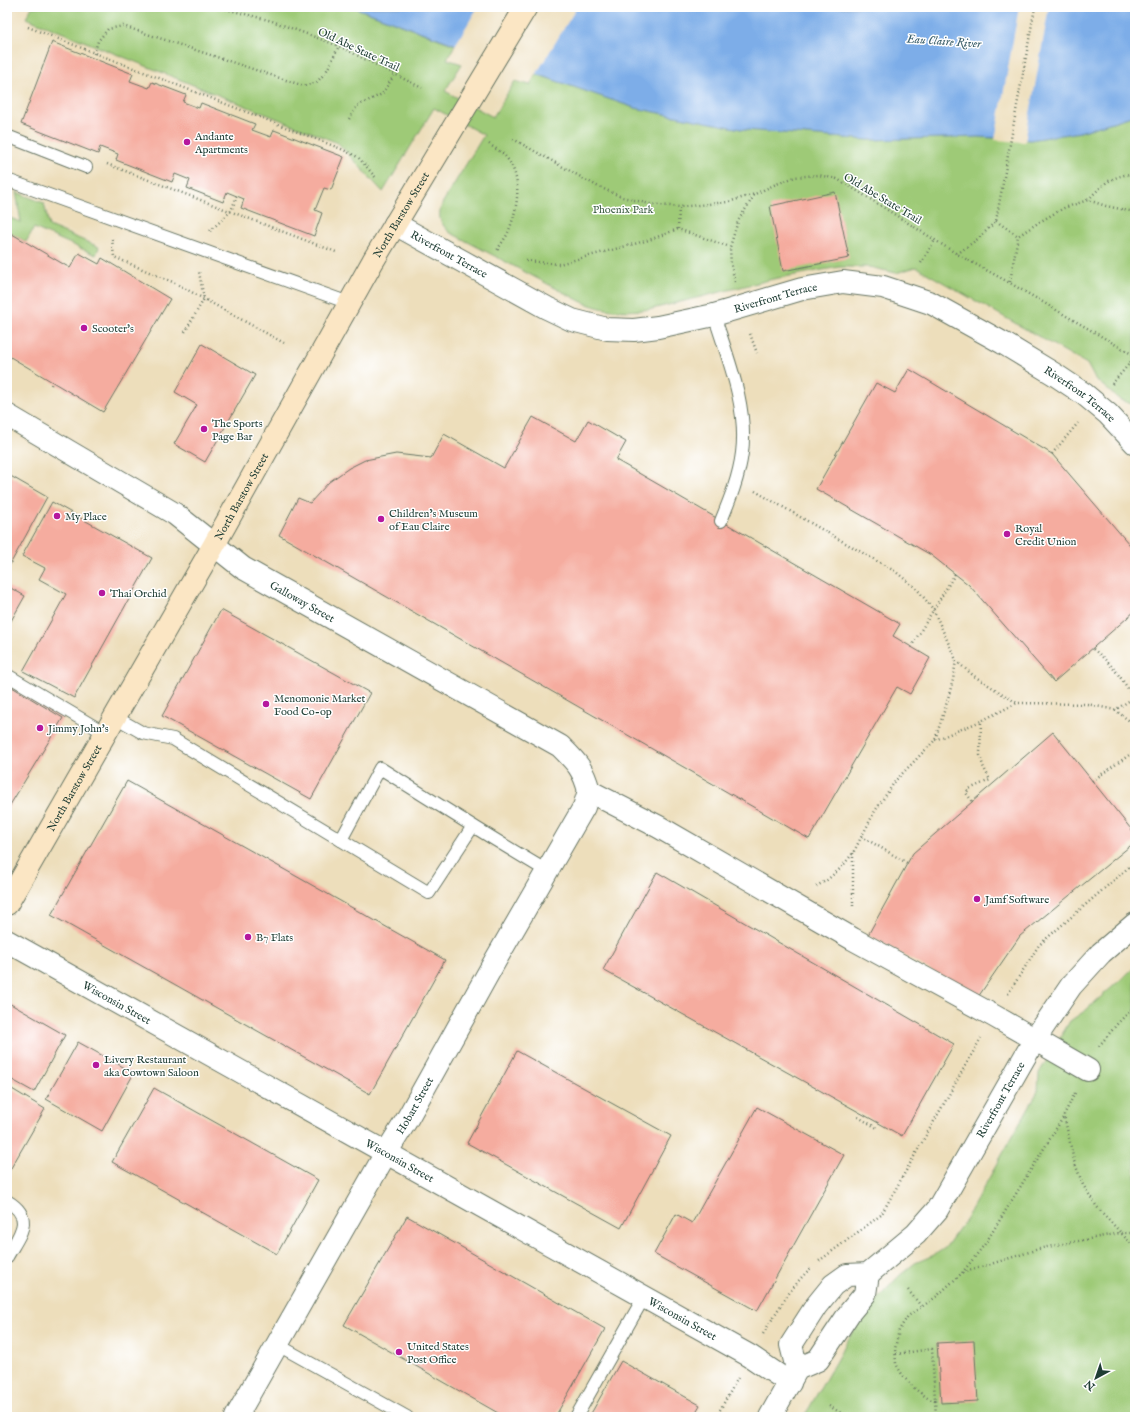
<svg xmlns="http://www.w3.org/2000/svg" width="1142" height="1424" viewBox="0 0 1142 1424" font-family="'IM FELL English',serif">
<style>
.green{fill:#9eca77;stroke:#5e8456}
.water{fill:#7dade8;stroke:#4e758e}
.pier{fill:#eddebb}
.building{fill:#f5ac9f}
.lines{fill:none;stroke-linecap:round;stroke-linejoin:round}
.lane-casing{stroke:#677563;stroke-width:14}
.street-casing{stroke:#677563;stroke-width:24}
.secondary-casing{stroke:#677563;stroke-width:24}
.path{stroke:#677563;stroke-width:2.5;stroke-dasharray:1 3;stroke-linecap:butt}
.lane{stroke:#fff;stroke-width:12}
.street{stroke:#fff;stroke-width:22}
.secondary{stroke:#fbe6c4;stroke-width:22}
.poi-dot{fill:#b5179e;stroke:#fff;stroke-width:1.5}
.labels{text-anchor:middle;stroke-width:3;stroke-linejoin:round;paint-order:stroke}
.street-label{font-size:11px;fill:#1f3d34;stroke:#fff}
.poi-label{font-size:11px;fill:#1f3d34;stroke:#fff;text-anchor:start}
.park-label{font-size:11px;fill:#3f6045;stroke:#fff}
.water-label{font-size:12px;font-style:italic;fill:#3b5f6a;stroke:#fff}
</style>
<rect width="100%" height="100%" fill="#fff"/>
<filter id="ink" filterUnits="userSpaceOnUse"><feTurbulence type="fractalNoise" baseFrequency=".025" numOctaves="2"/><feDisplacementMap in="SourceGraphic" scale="8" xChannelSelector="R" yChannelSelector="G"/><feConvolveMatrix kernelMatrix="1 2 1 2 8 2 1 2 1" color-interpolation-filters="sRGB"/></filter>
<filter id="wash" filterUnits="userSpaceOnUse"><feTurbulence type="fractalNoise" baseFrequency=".012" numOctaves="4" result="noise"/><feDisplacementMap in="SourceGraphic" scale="16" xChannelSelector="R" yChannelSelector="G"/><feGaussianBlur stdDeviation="0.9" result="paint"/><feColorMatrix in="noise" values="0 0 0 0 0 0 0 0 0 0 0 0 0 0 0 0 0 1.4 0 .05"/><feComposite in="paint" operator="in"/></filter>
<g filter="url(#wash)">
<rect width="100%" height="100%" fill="#eddebb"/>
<g class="green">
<path d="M 32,7 L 353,7 L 455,45 L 447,59 L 462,64 L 445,91 L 493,117 L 515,81 L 530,85 L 536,74 L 635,108 L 746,130 L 869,140 L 978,137 L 1030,140 L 1080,132 L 1135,115 L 1135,405 L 1120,400 L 1095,379 L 1087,364 L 916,267 L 896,273 L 869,267 L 839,267 L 773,279 L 652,309 C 624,312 605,312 580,301 L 449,232 C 439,221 437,217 443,202 L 484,135 L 434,108 L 383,192 L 338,143 L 26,18 Z"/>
<polygon points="16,192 44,203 49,226 99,247 96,255 34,228 26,242 7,231 7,217 21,222"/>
<polygon points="1135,967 1135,1417 804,1417 853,1331 866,1311 899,1276 915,1263 934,1255 945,1248 966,1219 1038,1091 1039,1073 1070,1021 1086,1010"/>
</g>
<polygon class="water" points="353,7 1135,7 1135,115 1080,132 1030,140 978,137 869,140 746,130 635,108 536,74"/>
<g class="pier">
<polygon points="478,7 577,7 535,76 454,47"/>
<polygon points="1019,7 1049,7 1025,142 995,140"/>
</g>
<g id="blocks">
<g class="building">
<polygon points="52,42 133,74 130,81 149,88 152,82 186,95 183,102 199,108 201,103 255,124 252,130 271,137 274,130 344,157 331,190 324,188 315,210 322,213 314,236 241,208 244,199 227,192 223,202 187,188 190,180 175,174 172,182 116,160 118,154 100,147 98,154 21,124"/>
<polygon points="835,192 849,258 783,271 770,206"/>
<polygon points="7,231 70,268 79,253 99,264 102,258 170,299 103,412 7,355"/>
<polygon points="202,344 255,375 205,462 174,444 197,405 175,392"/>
<polygon points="909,369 1052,454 1135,551 1135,611 1054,682 969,585 931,555 816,489 876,383 895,393"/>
<polygon points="533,417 576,441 588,420 626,442 616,460 900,624 893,636 930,658 910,694 897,687 809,839 279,535 298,498 310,503 329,482 349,468 365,460 396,454 431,458 444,434 504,468"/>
<polygon points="7,474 47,497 7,570"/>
<polygon points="52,502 152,558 74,698 23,671 66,594 39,579 45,568 22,556"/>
<polygon points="7,586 25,596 7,628"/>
<polygon points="221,610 370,693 311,799 162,716"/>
<polygon points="12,687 63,718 7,810 7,695"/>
<polygon points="1053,732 1135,834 1135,842 1020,936 978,997 868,935 913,853"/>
<polygon points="127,781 445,960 370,1094 51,915"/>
<polygon points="657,872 954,1044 902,1136 603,970"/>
<polygon points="7,1002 65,1035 34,1092 7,1077"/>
<polygon points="78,1042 134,1073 102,1131 46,1099"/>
<polygon points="517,1051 671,1136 621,1228 467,1143"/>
<polygon points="7,1086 45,1109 7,1175"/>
<polygon points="154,1088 318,1180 277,1254 112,1162"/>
<polygon points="757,1107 844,1155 757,1311 654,1254 676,1214 692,1223"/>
<polygon points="407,1216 605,1329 555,1417 505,1417 344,1325"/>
<polygon points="974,1341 978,1401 941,1403 937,1343"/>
<polygon points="621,1361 700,1405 693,1417 589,1417"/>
</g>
</g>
</g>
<g filter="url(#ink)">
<use href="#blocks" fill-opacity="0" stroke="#677563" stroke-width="1"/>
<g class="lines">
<g class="lane-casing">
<g id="lane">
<polyline points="7,136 86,167"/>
<polyline points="7,180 349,303"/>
<path d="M 714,315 C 728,359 748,407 742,453 C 739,477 730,499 721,521"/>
<polyline points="7,675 105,733"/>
<polyline points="115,717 143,733 173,739 341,840"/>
<path d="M 473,826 L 429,893 L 341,840 L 380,768 C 436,803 491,838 547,871"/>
<path d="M 7,1201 C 36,1218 19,1235 7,1257"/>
<polyline points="278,1345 407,1417"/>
<polyline points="576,1417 644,1297"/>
</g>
</g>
<g class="street-casing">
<g id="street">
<path id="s1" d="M 395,224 L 547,308 L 572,320 L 607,329 L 634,330 L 658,327 L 714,315 L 802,289 L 843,282 L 883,287 L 931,303 L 1003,343 L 1054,374 L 1084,394 L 1108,414 L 1135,443"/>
<path id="s2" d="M 7,415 L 175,514 L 243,568 L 560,746 C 576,762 583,768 589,791"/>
<polyline points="589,791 659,827 853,939 994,1016 1088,1070"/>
<path id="s3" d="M 7,941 L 750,1356 L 790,1383"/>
<path id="s4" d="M 797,1369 L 791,1345 L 816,1306 L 833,1285 L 847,1275 L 868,1274 L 916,1234 L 937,1210 L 1035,1039 L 1071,986 L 1101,953 L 1135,924"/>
<path id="s5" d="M 236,1417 L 386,1153 L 406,1121 L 495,961 L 584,807 L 589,791"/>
<polyline points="770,1417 797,1369 818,1360 850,1312 865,1294 868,1274"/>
</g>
</g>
<g class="secondary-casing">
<g id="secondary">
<path id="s6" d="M 7,904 L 214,545 L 373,261 L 526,7"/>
</g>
</g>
<g class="path">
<polyline points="218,7 272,21 339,46 422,88"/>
<polyline points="28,27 339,148 358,157 377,179"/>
<polyline points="94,54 98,41 108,29 123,26 304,86 317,82 326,72 339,46"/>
<polyline points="349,119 357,106 382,94 395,74"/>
<polyline points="513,139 597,186 622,197 650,204 679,207 728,202 755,194 774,185 795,177 818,175 837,179 856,190 957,254 1010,283 1135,356"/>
<path d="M 489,144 C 493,147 498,150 502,153 C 525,174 518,210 507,235 C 504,240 500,245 497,251"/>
<polyline points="107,164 336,252"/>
<path d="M 1088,200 C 1105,182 1110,177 1135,173"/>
<polyline points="996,221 1018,236"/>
<polyline points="678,229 679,207"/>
<polyline points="210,231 231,211 237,196"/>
<polyline points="112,239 114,257 175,283 284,343"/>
<polyline points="957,254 979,238 996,221 1035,7"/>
<polyline points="526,261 559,264 649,240 678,229 730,247"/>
<polyline points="921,263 935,240"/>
<polyline points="735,282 731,265 730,247 738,221 755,194"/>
<polyline points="1010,282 1018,236 1041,221 1064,208 1088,200 1106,206 1135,212"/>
<polyline points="185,332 204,299 199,272"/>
<polyline points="750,334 757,353"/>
<polyline points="1112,384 1135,357"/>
<polyline points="51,385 52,382"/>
<polyline points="1052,454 1078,423"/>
<polyline points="755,491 896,572 917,589 933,609 956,660 953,680 947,702 935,740 896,780 875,811 853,853 841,868 827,880 815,887"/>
<polyline points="911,647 955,574"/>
<path d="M 1093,649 C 1113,665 1120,676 1134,698"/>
<polyline points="956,661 974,676 1017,703"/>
<polyline points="1115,710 1135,725"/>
<polyline points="935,740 981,721 1017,703 1087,704 1115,710 1135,697"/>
<polyline points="1092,781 1135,751"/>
<polyline points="972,801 966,793 969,789 990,780 983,766 980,755 981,721"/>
<polyline points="861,836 907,863"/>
<polyline points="853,853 853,908"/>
<polyline points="1008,994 1039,945 1135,862"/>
<polyline points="1099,1046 1118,1023 1135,1006"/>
<polyline points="1075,1093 1064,1115 1074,1161 1083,1185 1097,1207 1135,1248"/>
<polyline points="858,1117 877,1128"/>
<polyline points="819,1261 881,1215 981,1038"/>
<polyline points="962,1273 985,1244 1064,1116"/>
<polyline points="908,1290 922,1307"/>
<path d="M 763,1334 C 778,1310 791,1286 812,1267"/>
<polyline points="896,1354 932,1349 936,1417"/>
<polyline points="935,1401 929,1399 915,1389 903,1376 896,1364 895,1349 899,1330 908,1316 936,1297 962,1273 1042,1248 1120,1233 1135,1233"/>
<polyline points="829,1406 848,1417"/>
<polyline points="716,1417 738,1378"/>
</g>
<use href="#lane" class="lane"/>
<use href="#street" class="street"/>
<use href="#secondary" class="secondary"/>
</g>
</g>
<g class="poi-dot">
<circle cx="187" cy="142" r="4"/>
<circle cx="84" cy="328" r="4"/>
<circle cx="204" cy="429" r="4"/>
<circle cx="57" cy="516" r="4"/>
<circle cx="381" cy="519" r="4"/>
<circle cx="1007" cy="534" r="4"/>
<circle cx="102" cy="593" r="4"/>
<circle cx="266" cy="704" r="4"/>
<circle cx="40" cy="728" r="4"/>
<circle cx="977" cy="899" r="4"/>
<circle cx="248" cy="937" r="4"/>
<circle cx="96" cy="1065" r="4"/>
<circle cx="399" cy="1352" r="4"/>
</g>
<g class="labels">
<g class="street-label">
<text transform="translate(359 49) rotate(25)" y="4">Old Abe State Trail</text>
<text transform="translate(883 198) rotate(31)" y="4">Old Abe State Trail</text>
<text dy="4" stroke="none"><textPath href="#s6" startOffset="794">North Barstow Street</textPath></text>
<text dy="4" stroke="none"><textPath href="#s1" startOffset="62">Riverfront Terrace</textPath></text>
<text dy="4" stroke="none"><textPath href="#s1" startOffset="410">Riverfront Terrace</textPath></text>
<text dy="4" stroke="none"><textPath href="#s1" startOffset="745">Riverfront Terrace</textPath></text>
<text dy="4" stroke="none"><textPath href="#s6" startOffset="470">North Barstow Street</textPath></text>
<text dy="4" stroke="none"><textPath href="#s2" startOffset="350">Galloway Street</textPath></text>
<text dy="4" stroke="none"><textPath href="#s6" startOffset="134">North Barstow Street</textPath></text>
<text dy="4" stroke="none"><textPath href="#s3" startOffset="126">Wisconsin Street</textPath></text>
<text dy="4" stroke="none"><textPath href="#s4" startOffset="358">Riverfront Terrace</textPath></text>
<text dy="4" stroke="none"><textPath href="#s5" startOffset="359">Hobart Street</textPath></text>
<text dy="4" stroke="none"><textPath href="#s3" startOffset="450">Wisconsin Street</textPath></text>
<text dy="4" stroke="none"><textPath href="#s3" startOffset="774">Wisconsin Street</textPath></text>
</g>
<g class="poi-label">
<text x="195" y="140">Andante<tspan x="195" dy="13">Apartments</tspan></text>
<text x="92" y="332">Scooter's</text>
<text x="212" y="427">The Sports<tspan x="212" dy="13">Page Bar</tspan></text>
<text x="389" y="517">Children’s Museum<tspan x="389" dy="13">of Eau Claire</tspan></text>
<text x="65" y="520">My Place</text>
<text x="1015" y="532">Royal<tspan x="1015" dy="13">Credit Union</tspan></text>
<text x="110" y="597">Thai Orchid</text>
<text x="274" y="702">Menomonie Market<tspan x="274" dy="13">Food Co-op</tspan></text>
<text x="48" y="732">Jimmy John's</text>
<text x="985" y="903">Jamf Software</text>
<text x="256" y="941">B7 Flats</text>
<text x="104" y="1063">Livery Restaurant<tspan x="104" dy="13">aka Cowtown Saloon</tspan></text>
<text x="407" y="1350">United States<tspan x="407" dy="13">Post Office</tspan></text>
</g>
<g class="park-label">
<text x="623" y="213">Phoenix Park</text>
</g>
<g class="water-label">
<text transform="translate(944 41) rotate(4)" y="4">Eau Claire River</text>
</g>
</g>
<rect width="1142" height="1424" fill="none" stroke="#fff" stroke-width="24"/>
<g transform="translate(1096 1378) rotate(220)" stroke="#ffffff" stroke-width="3" paint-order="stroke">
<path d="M0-3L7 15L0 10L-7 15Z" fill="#1f3d34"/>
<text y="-6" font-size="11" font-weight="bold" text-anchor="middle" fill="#1f3d34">N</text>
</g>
</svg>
